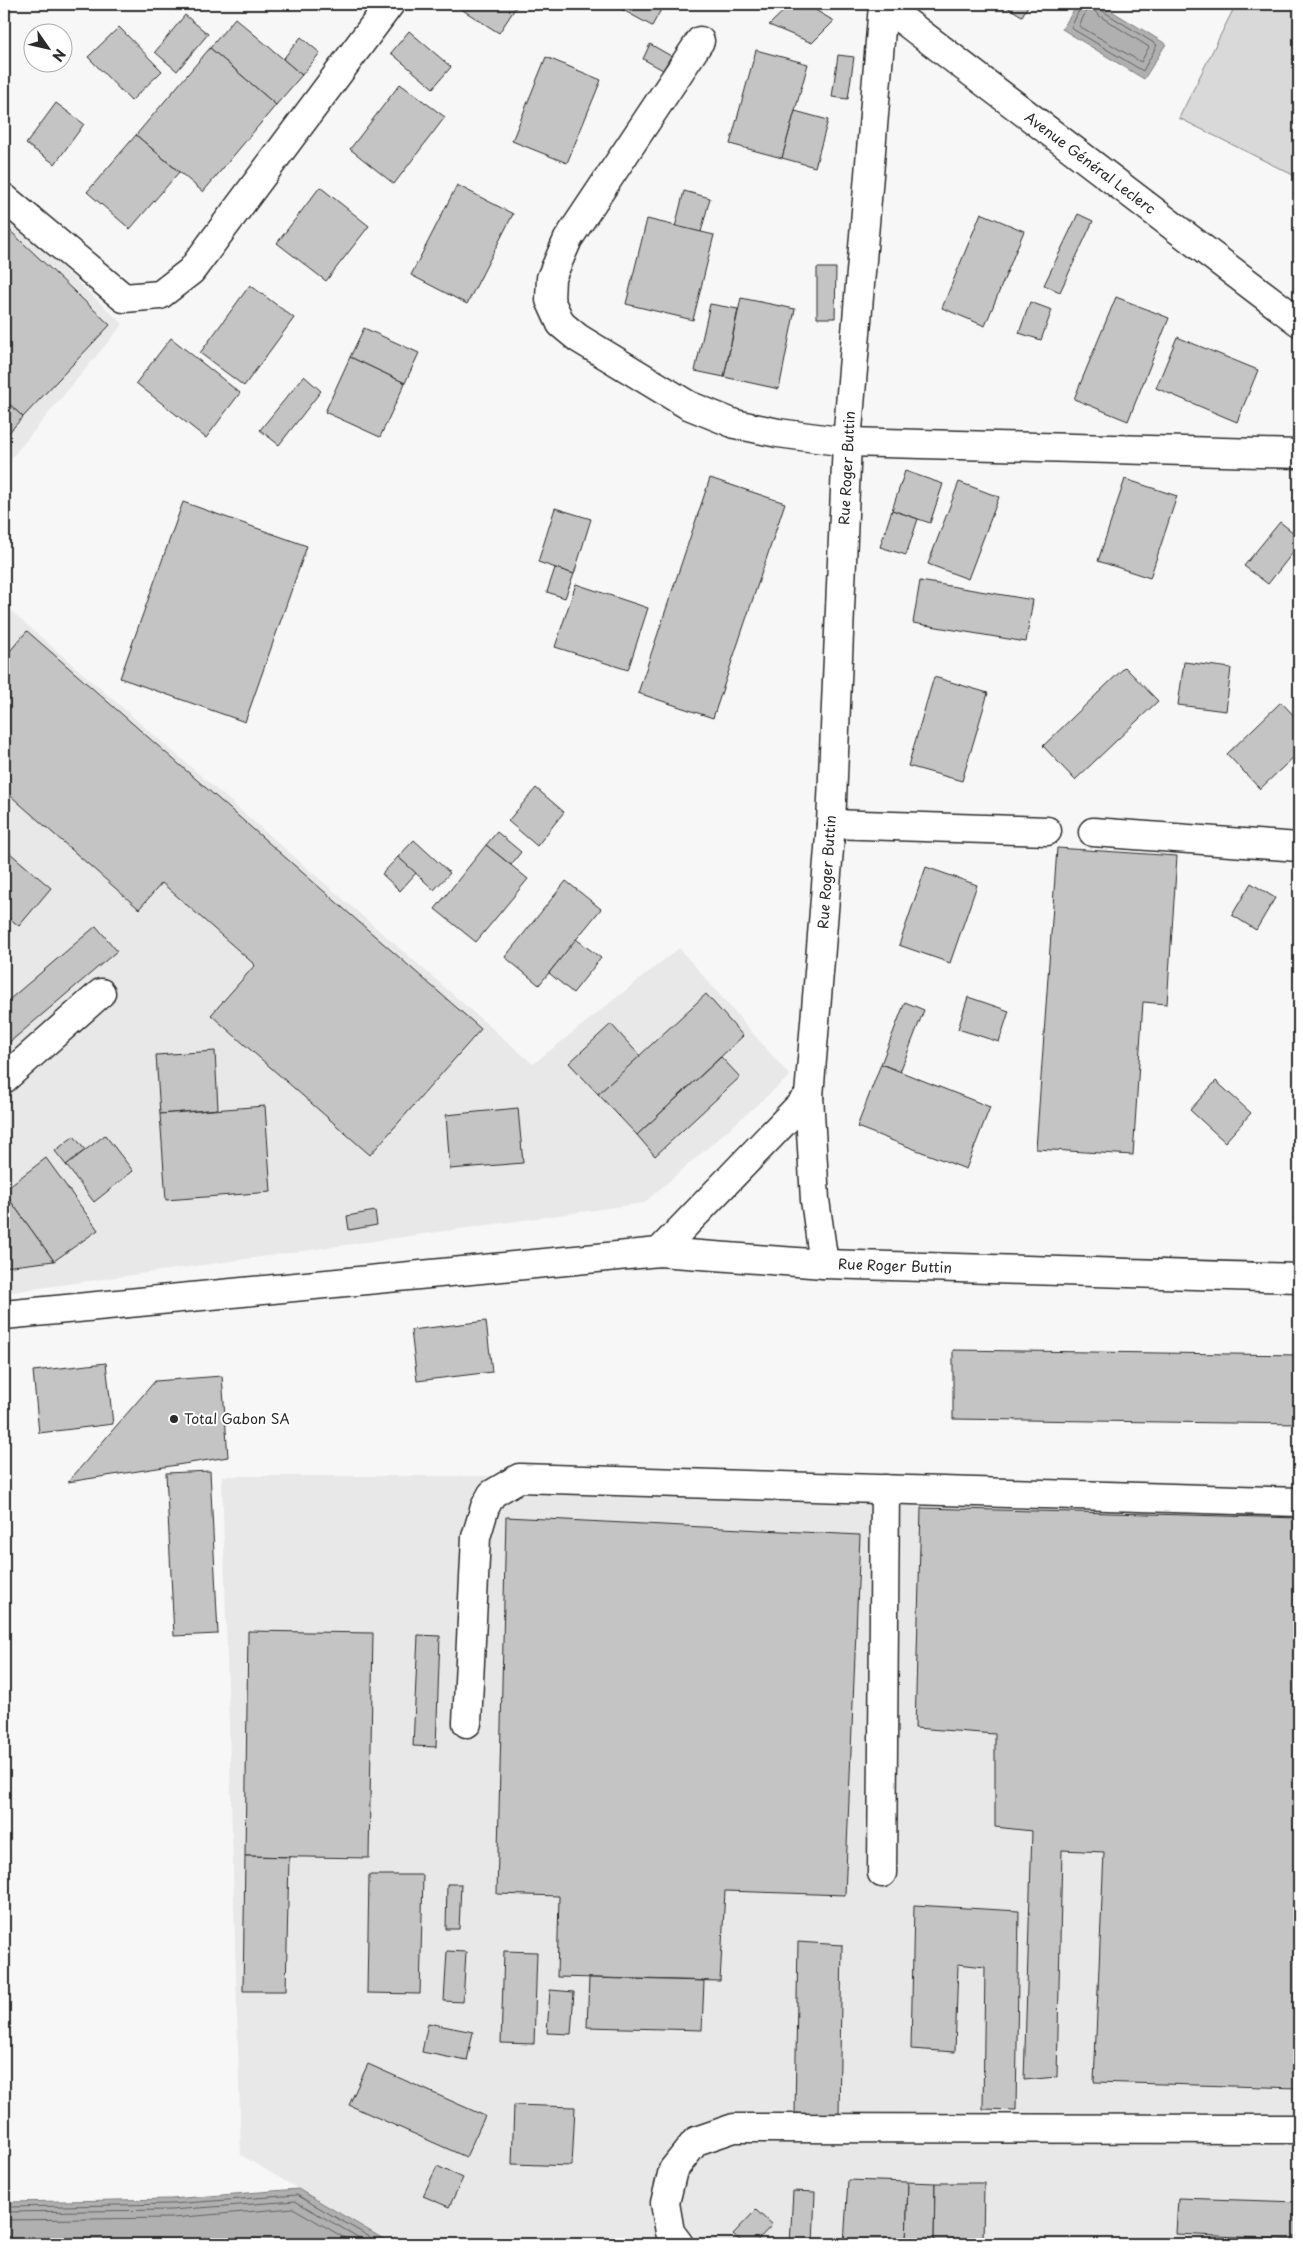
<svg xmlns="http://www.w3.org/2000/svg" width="1303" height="2248" viewBox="0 0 1303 2248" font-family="'Playpen Sans',sans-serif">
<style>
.built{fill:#e8e8e8}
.green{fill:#d9d9d9;stroke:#828282}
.water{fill:#b0b0b0;stroke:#7b7b7b}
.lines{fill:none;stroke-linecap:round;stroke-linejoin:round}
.shore{stroke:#606060;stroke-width:1}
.building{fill:#c4c4c4;stroke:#2b2b2b}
.minor-casing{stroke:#2b2b2b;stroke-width:31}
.major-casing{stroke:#2b2b2b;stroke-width:31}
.minor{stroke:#fff;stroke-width:28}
.major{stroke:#fff;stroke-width:28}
.poi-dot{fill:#2b2b2b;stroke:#fff;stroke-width:2}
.labels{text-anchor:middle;stroke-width:4;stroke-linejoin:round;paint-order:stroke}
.street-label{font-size:14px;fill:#2b2b2b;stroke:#fff}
.poi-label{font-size:14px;fill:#2b2b2b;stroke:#fff;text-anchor:start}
</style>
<rect width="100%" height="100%" fill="#f7f7f7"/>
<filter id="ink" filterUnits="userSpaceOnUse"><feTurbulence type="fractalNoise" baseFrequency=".02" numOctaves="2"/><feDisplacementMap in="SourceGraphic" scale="10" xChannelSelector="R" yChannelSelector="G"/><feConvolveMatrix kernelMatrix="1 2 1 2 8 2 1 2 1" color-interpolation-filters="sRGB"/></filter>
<g filter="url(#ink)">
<g class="built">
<polygon points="4,214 123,324 4,467"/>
<polygon points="4,605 533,1064 679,948 790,1076 644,1203 4,1293"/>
<polygon points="222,1476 954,1476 1299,1485 1299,2244 392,2244 241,2155"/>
</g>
<polygon class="green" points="1236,4 1299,4 1299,178 1179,118"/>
<g class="water">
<polygon points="1078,4 1100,4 1166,44 1144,79 1062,29"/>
<polygon points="298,2189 392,2244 4,2244 4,2199 9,2202 171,2199"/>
</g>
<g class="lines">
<g class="shore">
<polyline points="1082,4 1071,28 1143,71 1157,45 1101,10 1099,4"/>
<polygon points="1091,6 1098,15 1149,47 1141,62 1079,26 1088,7"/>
<polyline points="4,2205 10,2207 171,2204 297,2195 382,2244"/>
<polyline points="4,2212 171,2210 295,2201 370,2244"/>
<polyline points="4,2220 172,2218 293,2208 355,2244"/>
</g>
</g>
<g class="building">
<polygon points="453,4 518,4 499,33"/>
<polygon points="612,4 664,4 652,26"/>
<polygon points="791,4 805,4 834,21 812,43 769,25"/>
<polygon points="1002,4 1029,4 1022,16"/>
<polygon points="185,15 208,34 177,71 155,52"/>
<polygon points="235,18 302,75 276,105 210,48"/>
<polygon points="119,27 162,71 131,101 88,57"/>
<polygon points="409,31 451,67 433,88 391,53"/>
<polygon points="301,37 320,53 302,75 283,59"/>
<polygon points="650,44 671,56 663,70 643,59"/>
<polygon points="210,48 276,105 203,192 136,135"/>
<polygon points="756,50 808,64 782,158 730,144"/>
<polygon points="838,55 854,57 848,99 832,97"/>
<polygon points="546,57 601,80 567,163 512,141"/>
<polygon points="400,84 445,117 394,184 350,149"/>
<polygon points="56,103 84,124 55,164 26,144"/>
<polygon points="795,111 828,120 815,167 782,158"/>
<polygon points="136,135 179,172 130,229 87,192"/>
<polygon points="457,185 513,214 467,304 411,275"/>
<polygon points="320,187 369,226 326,281 277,243"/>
<polygon points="684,191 710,198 701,232 675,227"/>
<polygon points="981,213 1024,231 985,326 942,308"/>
<polygon points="1078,214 1093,221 1060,292 1044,285"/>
<polygon points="647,219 714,235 693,320 626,304"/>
<polygon points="4,225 110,325 23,417 4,399"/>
<polygon points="817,268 836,268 835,318 817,318"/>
<polygon points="250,285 294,318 244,386 200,353"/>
<polygon points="1116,297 1169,318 1128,421 1074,399"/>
<polygon points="741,298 795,309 779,389 724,377"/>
<polygon points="1030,302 1052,310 1041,340 1019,333"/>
<polygon points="710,304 738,309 724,377 695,371"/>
<polygon points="364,328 419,353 405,383 350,357"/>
<polygon points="1177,337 1258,370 1237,422 1156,388"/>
<polygon points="171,338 240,393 206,438 136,383"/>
<polygon points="350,357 405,383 380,437 325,412"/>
<polygon points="304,376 321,391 279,445 260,430"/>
<polygon points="4,399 23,417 4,438"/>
<polygon points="905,471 943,484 930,523 892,510"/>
<polygon points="710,478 785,503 713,718 638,693"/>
<polygon points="1125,479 1177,496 1150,578 1098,561"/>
<polygon points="959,482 999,497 968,579 928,564"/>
<polygon points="183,502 307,546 245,722 120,678"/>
<polygon points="555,508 591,519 574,574 538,562"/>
<polygon points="892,510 918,519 906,555 880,547"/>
<polygon points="1280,522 1299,537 1299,545 1268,584 1244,566"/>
<polygon points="555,568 574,574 565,598 547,592"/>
<polygon points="920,581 1033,600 1026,642 913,623"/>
<polygon points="576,584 648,608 628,670 555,647"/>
<polygon points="27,631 481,1029 370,1155 211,1015 255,965 162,883 139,909 4,790 4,658"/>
<polygon points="1184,662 1231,668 1226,711 1178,705"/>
<polygon points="1125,667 1158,701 1075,780 1043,746"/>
<polygon points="934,677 988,693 962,781 908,766"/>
<polygon points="1281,702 1299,721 1299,752 1260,789 1227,754"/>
<polygon points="536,788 564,812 537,846 508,821"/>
<polygon points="497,832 521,852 511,865 486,845"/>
<polygon points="414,840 450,873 434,890 398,857"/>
<polygon points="486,845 528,879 476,942 435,909"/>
<polygon points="4,848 51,888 19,926 4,914"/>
<polygon points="1057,848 1177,856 1167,1004 1143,1002 1133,1155 1036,1149"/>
<polygon points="398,857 416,873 400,891 382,874"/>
<polygon points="926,867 977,885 950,963 899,945"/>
<polygon points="566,881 601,909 539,985 505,957"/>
<polygon points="1251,883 1275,898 1256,930 1232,915"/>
<polygon points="96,926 117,951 4,1047 4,1004"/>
<polygon points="576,939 601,958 573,993 549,973"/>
<polygon points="706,994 743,1036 637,1135 598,1094"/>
<polygon points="968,997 1009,1011 999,1042 958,1029"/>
<polygon points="905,1002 924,1010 900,1072 881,1064"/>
<polygon points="611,1024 640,1056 598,1094 569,1063"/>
<polygon points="215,1051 218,1109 160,1114 156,1055"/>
<polygon points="721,1057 740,1077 655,1156 637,1135"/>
<polygon points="881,1064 990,1107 966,1169 857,1127"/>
<polygon points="1216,1081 1251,1113 1225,1142 1190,1110"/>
<polygon points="265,1106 271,1192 166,1200 160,1114"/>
<polygon points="518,1108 523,1163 450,1169 446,1115"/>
<polygon points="105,1135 133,1171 94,1202 66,1165"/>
<polygon points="74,1136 85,1150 66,1165 55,1151"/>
<polygon points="46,1158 98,1230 54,1261 4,1192 4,1190"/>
<polygon points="4,1192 54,1261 4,1267"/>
<polygon points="375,1211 377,1225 349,1230 347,1216"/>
<polygon points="486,1321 492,1372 417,1381 411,1330"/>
<polygon points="953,1350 1299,1355 1299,1424 953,1419"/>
<polygon points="106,1363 113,1424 39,1433 33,1371"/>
<polygon points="222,1376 228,1457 68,1482 155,1381"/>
<polygon points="210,1471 218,1634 174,1636 166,1473"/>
<polygon points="921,1508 1299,1518 1299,2088 1094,2082 1104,1852 1062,1850 1057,2077 1024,2080 1032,1831 995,1827 995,1734 915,1728"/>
<polygon points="506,1517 860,1535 845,1895 725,1891 720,1981 557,1977 559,1896 497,1894"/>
<polygon points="248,1631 373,1633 369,1858 245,1856"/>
<polygon points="418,1635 440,1636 436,1747 413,1746"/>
<polygon points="245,1856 289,1857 286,1991 243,1991"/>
<polygon points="369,1875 423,1875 420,1994 367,1993"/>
<polygon points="447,1884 461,1884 459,1929 446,1929"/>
<polygon points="914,1905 1019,1911 1016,2110 983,2109 985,1967 958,1964 955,2052 911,2049"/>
<polygon points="798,1942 842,1945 839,2115 795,2113"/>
<polygon points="447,1951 466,1952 463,2002 444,2001"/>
<polygon points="504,1951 537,1952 534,2044 501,2043"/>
<polygon points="589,1978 704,1981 702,2030 587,2027"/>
<polygon points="550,1990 574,1992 571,2034 547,2033"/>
<polygon points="428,2023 473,2032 467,2061 422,2052"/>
<polygon points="368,2064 485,2116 466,2157 349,2105"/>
<polygon points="514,2105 575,2107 572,2166 512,2164"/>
<polygon points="437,2166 463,2178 449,2207 423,2196"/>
<polygon points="848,2180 908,2182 906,2244 844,2244"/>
<polygon points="908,2182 935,2183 934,2244 906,2244"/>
<polygon points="935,2183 984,2183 983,2244 934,2244"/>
<polygon points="793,2191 815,2192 813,2244 790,2244"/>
<polygon points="1178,2198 1299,2202 1299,2240 1176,2234"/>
<polygon points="756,2210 772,2225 754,2244 744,2244 733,2234"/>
</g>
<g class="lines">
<g class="minor-casing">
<g id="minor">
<polyline points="700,41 568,239 551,278 550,300 561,324 578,338 688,405 735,424 778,433 847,442 1299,454"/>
<polyline points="4,198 124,298 160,295 191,271 390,4"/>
<polyline points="831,824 1047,831"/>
<polyline points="1093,832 1299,847"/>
<polyline points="4,1079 101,993"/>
<polyline points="659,1252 809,1096"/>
<polyline points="824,1264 815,1200 809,1096 831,824 847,442 883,5"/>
<polyline points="4,1315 659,1252 824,1264 1299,1278"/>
<polyline points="467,1723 476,1537 485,1507 492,1494 519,1478 1299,1502"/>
<polyline points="882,1873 885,1489"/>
<polyline points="679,2244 670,2232 665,2203 673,2170 696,2141 734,2128 1299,2129"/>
</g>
</g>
<g class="major-casing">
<polyline id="major" points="882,4 1299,322"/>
</g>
<use href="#minor" class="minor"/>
<use href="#major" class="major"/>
</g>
</g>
<circle class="poi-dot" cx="174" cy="1419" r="5"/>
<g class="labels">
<g class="street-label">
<text transform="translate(1090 163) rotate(37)" y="5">Avenue Général Leclerc</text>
<text transform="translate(847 468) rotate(-87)" y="5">Rue Roger Buttin</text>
<text transform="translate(827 872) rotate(-86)" y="5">Rue Roger Buttin</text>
<text transform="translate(895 1266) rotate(2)" y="5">Rue Roger Buttin</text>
</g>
<g class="poi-label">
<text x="184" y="1424">Total Gabon SA</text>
</g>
</g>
<rect width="1303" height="2248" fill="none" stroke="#fff" stroke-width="20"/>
<rect x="10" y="10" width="1283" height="2228" fill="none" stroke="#2b2b2b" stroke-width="2" filter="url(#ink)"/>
<g transform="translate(48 48) rotate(124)"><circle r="24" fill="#ffffff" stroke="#aaaaaa"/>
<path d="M0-4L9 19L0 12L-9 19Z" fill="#2b2b2b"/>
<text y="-8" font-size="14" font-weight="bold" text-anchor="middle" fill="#2b2b2b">N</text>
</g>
</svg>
